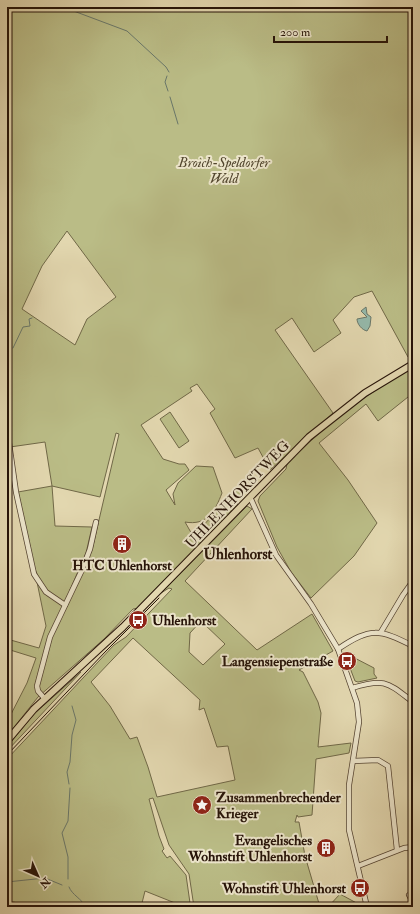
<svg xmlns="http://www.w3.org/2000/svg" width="420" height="914" viewBox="0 0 420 914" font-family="'IM FELL Double Pica',serif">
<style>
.green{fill:#babc86;stroke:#706847;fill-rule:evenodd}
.water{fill:#95baac;stroke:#69776a}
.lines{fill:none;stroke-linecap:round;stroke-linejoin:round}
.stream{stroke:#69776a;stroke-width:1}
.minor-casing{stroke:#554432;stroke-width:6}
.major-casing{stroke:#261308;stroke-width:8}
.minor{stroke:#ece5cb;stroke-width:4.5}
.major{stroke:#e2d7af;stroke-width:6}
.tram{stroke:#261308;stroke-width:1}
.labels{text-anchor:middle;stroke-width:4;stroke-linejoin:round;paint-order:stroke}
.park-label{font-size:14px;font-style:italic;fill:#52462e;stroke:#ece5cb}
.street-label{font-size:14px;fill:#261308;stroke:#ece5cb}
.poi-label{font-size:14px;font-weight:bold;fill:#261308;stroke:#ece5cb;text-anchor:end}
.neighbourhood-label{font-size:15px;font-weight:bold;fill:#261308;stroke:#ece5cb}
</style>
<rect width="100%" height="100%" fill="#e2d7af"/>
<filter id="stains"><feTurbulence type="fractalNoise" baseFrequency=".005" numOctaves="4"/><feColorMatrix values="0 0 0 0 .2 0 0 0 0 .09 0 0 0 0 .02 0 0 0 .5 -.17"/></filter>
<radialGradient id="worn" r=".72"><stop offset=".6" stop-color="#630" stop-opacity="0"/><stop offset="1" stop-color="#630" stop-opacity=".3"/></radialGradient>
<g class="green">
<path d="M 7,7 L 413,7 L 413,359 L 411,360 L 408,357 L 372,291 L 354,297 L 333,320 L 341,333 L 314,352 L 292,318 L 275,330 L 333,413 L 270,470 L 258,448 L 235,458 L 210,413 L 215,409 L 197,384 L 190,388 L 192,391 L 141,425 L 163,459 L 179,464 L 185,464 L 189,470 L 166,490 L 175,505 L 173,494 L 178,483 L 196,466 L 213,467 L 222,493 C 215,511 207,526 185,522 L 193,536 L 239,488 L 242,493 L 235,500 L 238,504 L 139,608 L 133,609 L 104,639 L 38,697 L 7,736 L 7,722 L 27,683 L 36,658 L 7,649 L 7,639 L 39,648 L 46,626 L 37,582 L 40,581 L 34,567 L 18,492 L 52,486 L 45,442 L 10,447 L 7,437 ZM 67,231 L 116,297 L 87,319 L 75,345 L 22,309 L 42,266 ZM 116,433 L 119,434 L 92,550 L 70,590 L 86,553 L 92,527 L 55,526 L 52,486 L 100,497 Z"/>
<path d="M 413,367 L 413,393 L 378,421 L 366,404 L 319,443 L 348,480 L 377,523 L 354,556 L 311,598 L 291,572 L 277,547 L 258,501 L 260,496 L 286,469 L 287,464 C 325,425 366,394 413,367 Z"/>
<polygon points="170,412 189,441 179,448 160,419"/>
<path d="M 247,506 L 252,509 L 185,581 L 257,650 L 312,614 L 333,651 L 299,670 L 303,672 L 318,702 L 321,713 L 318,747 L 351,743 L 349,753 L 316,759 L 312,815 L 298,817 L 297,815 L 295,822 L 299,822 L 305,856 L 320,907 L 194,907 L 189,874 L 169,845 L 153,798 L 149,799 L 159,836 L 164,849 L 162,851 L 167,858 L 170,856 L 186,875 L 190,903 L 180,905 L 145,891 L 141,907 L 25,907 L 14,902 L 7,903 L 7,759 L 114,645 L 126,637 L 172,589 L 169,588 L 161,593 ZM 201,621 L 225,644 L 203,665 L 189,652 L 190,633 ZM 133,638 L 200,700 L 199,710 L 204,708 L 217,747 L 228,746 L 235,780 L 157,797 L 148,767 L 137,737 L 130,739 L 110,706 L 91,682 Z"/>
<polygon points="347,654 374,668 374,674 377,678 358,682 355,681 345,655"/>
<polygon points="81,672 7,751 7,747 34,714"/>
<polygon points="340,894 362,906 362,907 328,907"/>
</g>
<path class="water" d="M 366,307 L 367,314 L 371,317 L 370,326 L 367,331 C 362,330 357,324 357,319 L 367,317 L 361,311 Z"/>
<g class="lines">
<g class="stream">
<polyline points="63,7 127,31 166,67 169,72"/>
<polyline points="167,76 165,82 168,91"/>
<polyline points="170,97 178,124"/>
<polyline points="13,348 23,327 30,326 29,319 32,318"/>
<polyline points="69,784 67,772 70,762 72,735 76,720 72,706"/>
<polyline points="68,879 68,857 62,833 68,821 70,788"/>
<polyline points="7,882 45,878 62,885"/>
<path d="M 69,887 C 72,895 82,899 86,907"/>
</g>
<g class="minor-casing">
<g id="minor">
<polyline points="8,436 16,492 34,574 46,592 65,605"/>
<polyline points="250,497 276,555 311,604 338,649 357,703 359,722 349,785 349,830 367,907"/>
<polyline points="381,632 403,595 413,581"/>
<path d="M 338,649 C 371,627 379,629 413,646"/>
<path d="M 352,688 C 385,678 387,682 413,702"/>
<polyline points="45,699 38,691 37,686 50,637 82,570 90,549 96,522"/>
<polyline points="353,761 378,760 388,766 397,850"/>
<polyline points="358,866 404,848 413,847"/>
<polyline points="409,895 413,902"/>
</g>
</g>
<g class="major-casing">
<polyline id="major" points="7,741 34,709 123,627 309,437 365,393 413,364"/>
</g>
<use href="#minor" class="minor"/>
<use href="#major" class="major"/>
<polyline class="tram" points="7,755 106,651 159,598"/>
</g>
<defs>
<g id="building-disc" transform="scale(1)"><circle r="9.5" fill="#8f2418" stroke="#ece5cb"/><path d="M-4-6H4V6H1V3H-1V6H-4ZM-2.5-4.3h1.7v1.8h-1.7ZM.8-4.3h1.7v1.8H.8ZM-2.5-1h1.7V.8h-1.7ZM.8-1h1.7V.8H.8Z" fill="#fff"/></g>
<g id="bus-disc" transform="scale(1)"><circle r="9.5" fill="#8f2418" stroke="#ece5cb"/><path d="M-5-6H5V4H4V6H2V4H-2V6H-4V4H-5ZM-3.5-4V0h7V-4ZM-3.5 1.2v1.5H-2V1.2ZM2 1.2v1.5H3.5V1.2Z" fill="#fff"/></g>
<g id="sight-disc" transform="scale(1)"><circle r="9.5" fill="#8f2418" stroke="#ece5cb"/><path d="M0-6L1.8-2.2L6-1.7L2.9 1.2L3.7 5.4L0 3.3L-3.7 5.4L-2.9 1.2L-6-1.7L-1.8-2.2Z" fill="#fff"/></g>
</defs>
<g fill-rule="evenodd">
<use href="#building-disc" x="122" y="544"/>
<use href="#bus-disc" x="138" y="620"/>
<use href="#bus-disc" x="347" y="661"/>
<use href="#sight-disc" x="202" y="805"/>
<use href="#building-disc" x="326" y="848"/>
<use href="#bus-disc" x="360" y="888"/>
</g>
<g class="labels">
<g class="park-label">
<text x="224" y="167">Broich-Speldorfer<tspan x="224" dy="16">Wald</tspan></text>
</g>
<g class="street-label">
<text transform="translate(237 494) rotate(-46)" y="5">UHLENHORSTWEG</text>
</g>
<g class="poi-label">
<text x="122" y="570" text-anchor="middle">HTC Uhlenhorst</text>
<text x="152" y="625" text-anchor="start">Uhlenhorst</text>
<text x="333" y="666">Langensiepenstraße</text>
<text x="216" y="802" text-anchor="start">Zusammenbrechender<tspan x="216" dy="16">Krieger</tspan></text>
<text x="312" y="845">Evangelisches<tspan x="312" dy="16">Wohnstift Uhlenhorst</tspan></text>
<text x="346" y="893">Wohnstift Uhlenhorst</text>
</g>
<g class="neighbourhood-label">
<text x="238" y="559">Uhlenhorst</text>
</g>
</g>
<rect width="420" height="914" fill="none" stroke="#e2d7af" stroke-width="24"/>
<rect x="8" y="8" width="404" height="898" fill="none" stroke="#261308" stroke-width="2"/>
<rect x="12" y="12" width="396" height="890" fill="none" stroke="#261308"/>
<g transform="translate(38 876) rotate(135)" stroke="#ece5cb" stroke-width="3" paint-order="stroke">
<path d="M0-3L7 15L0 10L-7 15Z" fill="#261308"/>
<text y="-6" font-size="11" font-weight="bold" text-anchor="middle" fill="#261308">N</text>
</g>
<path d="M274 36v6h113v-6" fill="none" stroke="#261308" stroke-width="2"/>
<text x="280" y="36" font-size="12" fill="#261308" stroke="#ece5cb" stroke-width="3" paint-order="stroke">200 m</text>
<rect width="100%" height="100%" filter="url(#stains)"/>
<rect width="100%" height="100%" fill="url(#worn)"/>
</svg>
